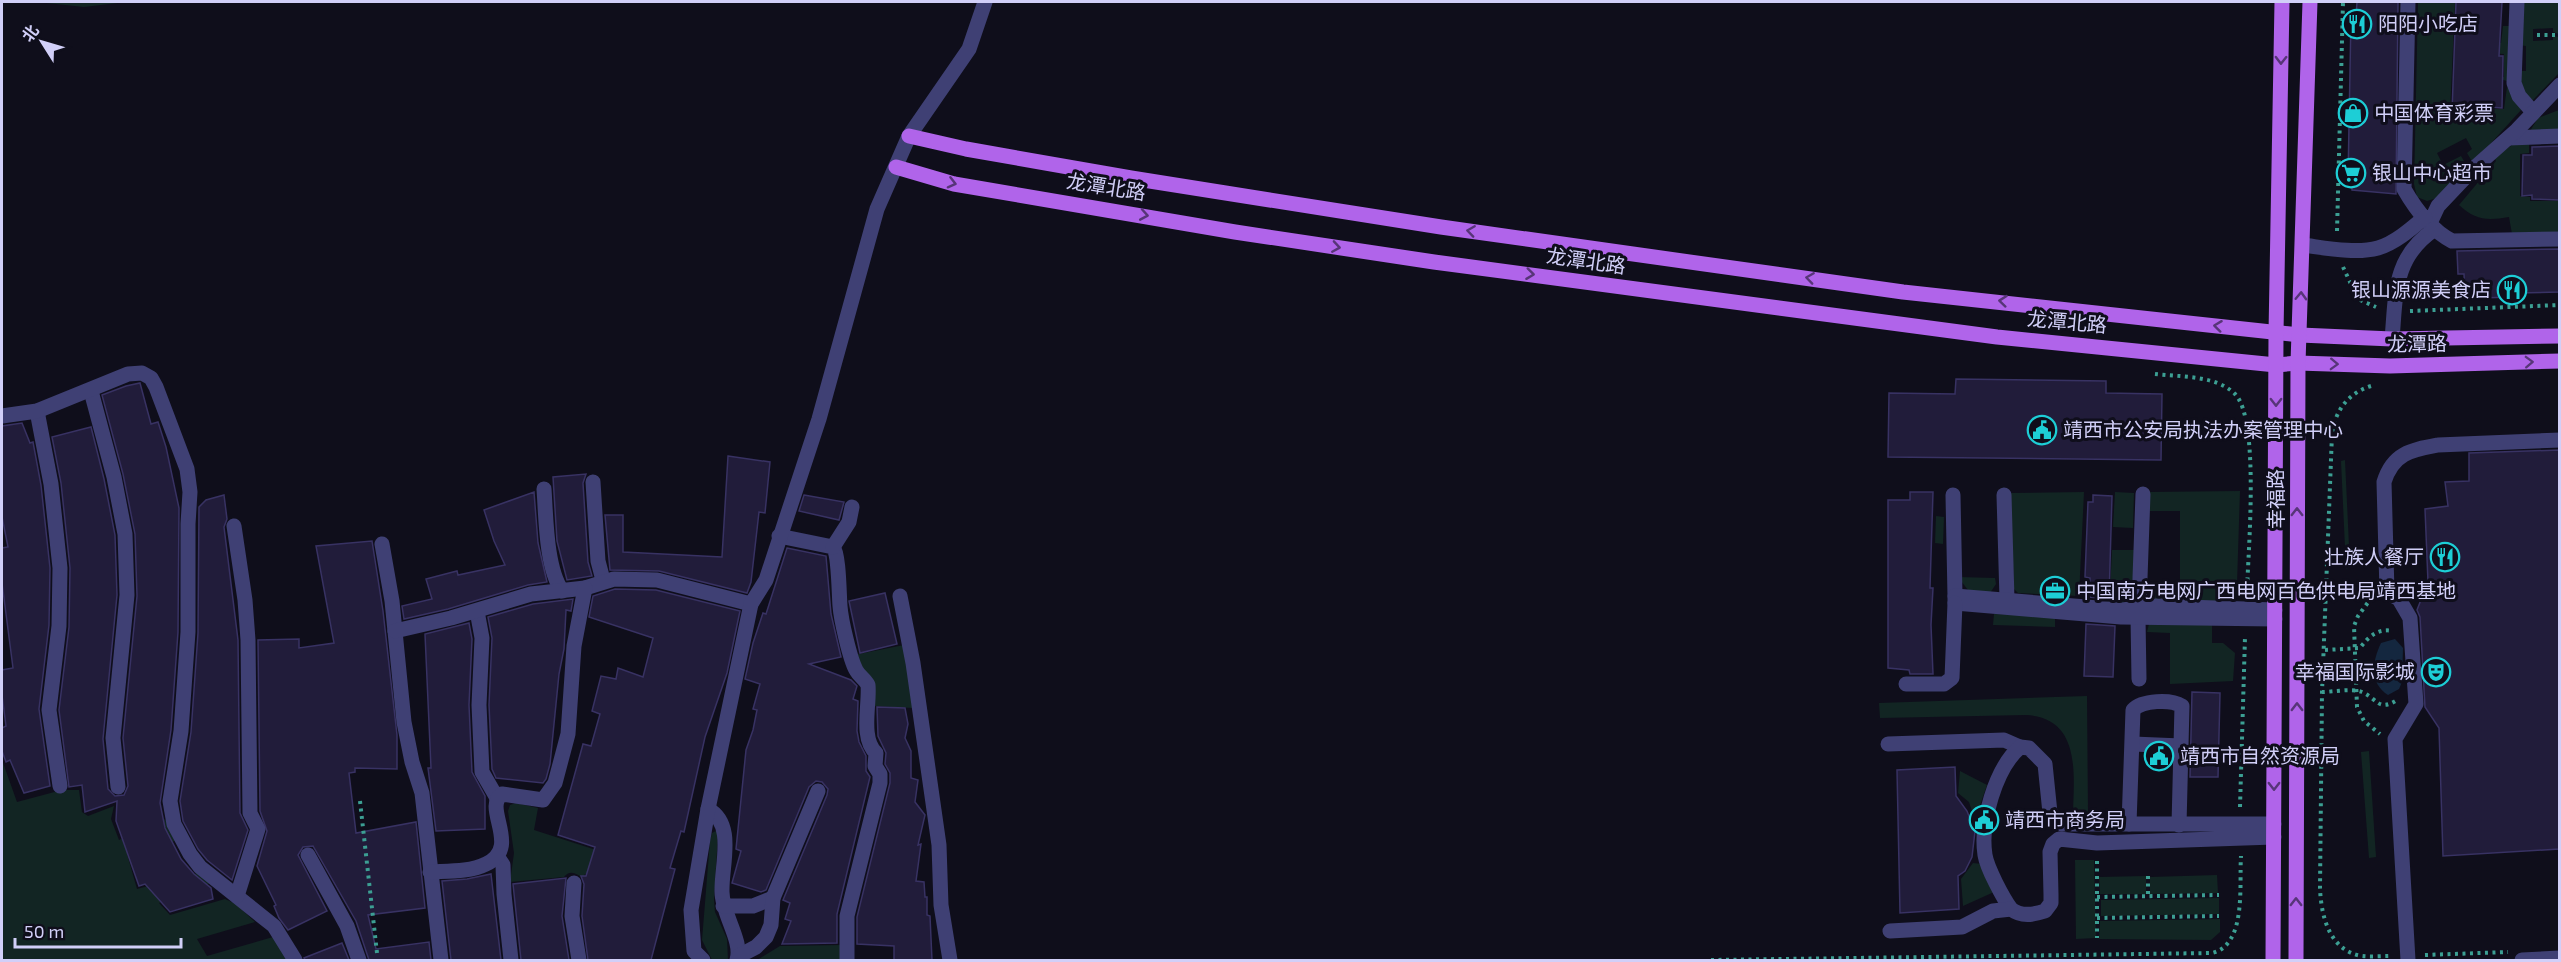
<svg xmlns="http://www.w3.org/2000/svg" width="2561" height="962" viewBox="0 0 2561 962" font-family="'Exo 2','Noto Sans SC',sans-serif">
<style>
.green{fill:#122523}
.water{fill:#14273f}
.building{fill:#211c3a;stroke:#383263;stroke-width:1.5}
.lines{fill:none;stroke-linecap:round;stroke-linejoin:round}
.path{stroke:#3c9f93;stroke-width:4;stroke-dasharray:3 4.5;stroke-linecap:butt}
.minor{stroke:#3f4074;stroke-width:15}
.major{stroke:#b064ea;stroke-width:15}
.oneway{stroke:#573578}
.labels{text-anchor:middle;stroke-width:6;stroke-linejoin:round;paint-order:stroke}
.poi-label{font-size:20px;fill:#d1cff8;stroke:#0f0e1b;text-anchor:start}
.street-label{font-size:20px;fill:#d1cff8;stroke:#0f0e1b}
</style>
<rect width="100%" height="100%" fill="#0f0e1b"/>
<g class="green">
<polygon points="37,2 126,2 84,7"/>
<polygon points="2418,2 2455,2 2450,113 2490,114 2491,109 2504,109 2507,87 2518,100 2521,110 2473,163 2467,153 2472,149 2466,138 2437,153 2443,165 2461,156 2468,168 2437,198 2427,201 2417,197 2414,184"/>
<polygon points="2521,2 2559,2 2559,34 2553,32 2553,28 2533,29 2533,41 2553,40 2553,36 2559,37 2559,73 2532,101 2526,98 2518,71 2526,71 2526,46 2519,45"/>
<polygon points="2503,26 2511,26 2507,81 2500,79 2500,77 2504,77 2504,54 2487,53 2488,43 2501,43"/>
<polygon points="2559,110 2559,133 2530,131 2538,118"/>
<path d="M 2529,141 L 2529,153 L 2520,154 L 2520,196 L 2530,197 L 2530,201 L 2559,201 L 2559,234 L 2512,234 L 2509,217 C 2487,221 2475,220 2459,205 L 2496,161 L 2494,157 L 2515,143 Z"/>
<polygon points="2345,460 2350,567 2346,569 2341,461"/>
<polygon points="2240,491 2237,584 2225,591 2224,603 2155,599 2151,596 2149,586 2180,586 2180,511 2150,511 2150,492"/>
<polygon points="2084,492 2079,596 2018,593 2014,589 2010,493"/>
<polygon points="2115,492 2134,493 2133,528 2113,527"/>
<polygon points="1936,516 1944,517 1943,544 1935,543"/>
<path d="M 2112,550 L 2134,550 C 2133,569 2136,594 2120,605 L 2102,602 L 2097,593 L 2110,592 Z"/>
<polygon points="1958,577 1995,578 1996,584 1990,593 1968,590"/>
<polygon points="1994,614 2055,616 2055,627 1993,625"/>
<polygon points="2212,621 2212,643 2223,643 2235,653 2233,681 2170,684 2170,633 2147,632 2149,624"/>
<polygon points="904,645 913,708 873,706 854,655"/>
<path d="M 2087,696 L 2088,813 L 2073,813 C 2074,774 2081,718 2026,715 L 1880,718 L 1879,703 Z"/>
<polygon points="2369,751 2376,857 2369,858 2361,752"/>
<polygon points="2,760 17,802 62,790 79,790 82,812 88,816 114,806 111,819 119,840 165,819 175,841 127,854 137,889 197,873 211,883 159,903 170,915 225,899 236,904 255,922 197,939 207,956 273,937 290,960 2,960"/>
<polygon points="1960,771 1987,785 1977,814 1973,814 1969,802 1958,793"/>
<path d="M 516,803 L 538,808 L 534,830 L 621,858 L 614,881 L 585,874 L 583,878 C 577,874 570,869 564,877 L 510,882 L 514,853 L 508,811 L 510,805 Z"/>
<polygon points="716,831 718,835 714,900 715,912 727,939 728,960 712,960 702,940 710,841 712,833"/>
<polygon points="2075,860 2094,860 2096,938 2076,939"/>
<polygon points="1973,863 1982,864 1994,892 1963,906 1961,879"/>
<polygon points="2217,875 2218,893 2150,894 2150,877"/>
<polygon points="2146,876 2146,894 2100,894 2099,877"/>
<polygon points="2219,898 2219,914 2101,916 2101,900"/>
<polygon points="2220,919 2220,932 2211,940 2099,939 2100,921"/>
<polygon points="841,945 841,960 757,960 780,946"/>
</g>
<path class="water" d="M 2395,639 L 2403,648 L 2402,682 L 2399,689 L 2388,695 C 2369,683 2372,662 2381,643 Z"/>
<g class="building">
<polygon points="2357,2 2398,2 2396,194 2352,190 2352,179 2348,179 2351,17 2356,17"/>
<polygon points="2456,2 2502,2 2499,56 2503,56 2502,108 2489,107 2489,113 2452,112"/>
<polygon points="2559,146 2559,200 2532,199 2532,195 2522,196 2523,155 2532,155 2532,147"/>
<polygon points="2559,249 2559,292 2518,293 2518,297 2475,298 2475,293 2465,294 2464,274 2458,274 2457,251"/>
<polygon points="1956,379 2106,381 2106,393 2162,394 2161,460 1888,457 1889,393 1955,394"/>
<polygon points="140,383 151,424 158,422 166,447 179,508 178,632 171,730 160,803 165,828 181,859 194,874 211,888 213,899 170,912 145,884 139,886 116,821 117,801 85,812 82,785 69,787 59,710 69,627 70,568 61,483 52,437 91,427 104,479 115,535 117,595 103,739 108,789 115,796 124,795 128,786 123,738 137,596 135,534 123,474 102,395 126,386"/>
<polygon points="22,423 30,443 33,442 41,485 50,568 49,625 39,709 50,786 24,793 10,760 6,762 2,751 2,728 6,726 2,695 2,670 13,668 2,583 2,548 8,547 2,517 2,426"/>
<polygon points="2559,450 2559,849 2443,856 2439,728 2425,707 2420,617 2417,610 2428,582 2425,509 2448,506 2445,482 2469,481 2469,453"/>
<polygon points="728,456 770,462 765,513 759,512 751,582 747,593 659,571 610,570 605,515 623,515 623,552 722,557"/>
<polygon points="586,474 583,483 588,562 592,576 567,580 557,541 553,477"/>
<polygon points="534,492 538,543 547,582 528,585 448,609 404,619 402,606 432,599 426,579 457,571 458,575 505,565 494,541 484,510"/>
<polygon points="1910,492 1933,492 1930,588 1933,588 1931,625 1933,674 1910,674 1909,670 1888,668 1888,500 1910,500"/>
<polygon points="224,495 227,519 224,527 238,640 240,813 248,830 232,880 207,860 198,849 183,821 180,801 191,732 198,633 199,507 206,500"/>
<polygon points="804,495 844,502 839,520 799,511"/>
<polygon points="2093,495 2112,496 2109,599 2089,597 2090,578 2085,577 2088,502 2093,502"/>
<polygon points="372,541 383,611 397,735 397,769 355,768 355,772 349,773 356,833 416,822 425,908 368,915 376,949 429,942 431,960 369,960 356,921 313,846 303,847 298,855 327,911 288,930 279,918 274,906 276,905 257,866 267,831 260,811 258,640 299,639 299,648 334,643 316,546"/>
<polygon points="787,548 826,556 831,614 841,657 809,664 851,680 857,686 853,699 858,701 857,731 859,742 866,756 866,771 870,777 837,914 837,943 782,944 791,921 785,919 790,903 783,900 827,795 828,789 822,782 816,781 809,787 766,890 761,892 732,883 741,851 736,849 746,750 753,730 757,710 753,709 760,684 745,679 753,643 763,613 766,614"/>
<polygon points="615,589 656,590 740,611 727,673 705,737 684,832 681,831 670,868 675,869 651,960 588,960 582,916 584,884 581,876 586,876 595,847 558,835 583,744 591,746 600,714 592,711 601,676 616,679 618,668 643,677 653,638 589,617 593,596"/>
<polygon points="885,593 897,644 860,653 849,601"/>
<polygon points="573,599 571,611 566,610 564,649 559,674 550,764 546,779 543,783 496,778 492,769 489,705 492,638 488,617 533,604"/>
<polygon points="469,623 472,639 469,705 472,772 485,796 485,829 436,831 428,768 431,768 425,634"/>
<polygon points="2086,624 2115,626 2113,677 2084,676"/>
<polygon points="2192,692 2220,693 2218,777 2190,777"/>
<polygon points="877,707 905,708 908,724 905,738 911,751 911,778 918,780 915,802 925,815 918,845 921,844 916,881 924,882 925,897 927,897 927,915 930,916 932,960 894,960 894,946 857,944 857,917 890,783 890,773 885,764 886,753 878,736"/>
<polygon points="1955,767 1956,796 1967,811 1975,831 1972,857 1965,871 1958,876 1959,909 1900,913 1897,770"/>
<polygon points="491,874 501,960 451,960 442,881 467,879"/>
<polygon points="566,878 562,916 569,960 521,960 513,884"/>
<polygon points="342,943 349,960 305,960 304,958"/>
</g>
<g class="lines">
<g class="path">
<polyline points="2537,35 2560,35"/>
<polyline points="2337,231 2343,2"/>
<polyline points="2343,267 2358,299 2376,307"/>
<polyline points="2410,311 2560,305"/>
<path d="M 2155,374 C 2180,377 2216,375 2235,394 C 2260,419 2248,552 2247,591"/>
<path d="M 2371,386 C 2348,393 2335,411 2332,434 L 2322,692 L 2320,888 C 2321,915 2329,951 2362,956 C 2371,957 2382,956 2391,956"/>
<polyline points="2372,597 2358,616 2354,626 2357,707 2364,721 2380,734"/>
<path d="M 2325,650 L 2360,648 C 2369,636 2378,628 2393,631"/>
<path d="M 2322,692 C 2333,692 2352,688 2362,692 C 2378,699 2378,712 2397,700"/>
<polyline points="360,801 377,953"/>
<polyline points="2240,807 2245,637"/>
<polyline points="2097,861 2097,938"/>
<polyline points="2148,876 2148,896"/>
<polyline points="2097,897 2219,895"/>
<polyline points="2097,918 2219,916"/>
<polyline points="2425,955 2508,952"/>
<path d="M 1711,960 L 2212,953 C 2247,945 2239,885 2241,856"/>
</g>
<g class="minor">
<path d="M 2408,2 L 2404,189 C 2416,210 2431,230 2452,241 L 2560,239"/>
<polyline points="2517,2 2514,83 2519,96 2533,112"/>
<polyline points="2509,138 2560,136"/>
<polyline points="2430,223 2438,206 2473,169 2517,130 2560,85"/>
<path d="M 2303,245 C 2326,248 2356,254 2378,248 C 2395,243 2411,229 2425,217"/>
<path d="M 2392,339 C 2396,294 2393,257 2435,229"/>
<polyline points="91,391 114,477 125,534 127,595 113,738 118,787"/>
<polyline points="37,411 51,484 60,568 59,626 49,710 60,786"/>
<polyline points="2,416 37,411 128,374 142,373 151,378 156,387 187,469 190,492 188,524 188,632 181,731 170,801 174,824 190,854 200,867 274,926 295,960"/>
<polyline points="593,482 598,561 603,580"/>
<path d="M 544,489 C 546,517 546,568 562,591"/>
<polyline points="1953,495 1955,596"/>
<polyline points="2004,495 2007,599"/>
<polyline points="234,526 245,600 248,640 250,813 258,829 237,896"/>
<path d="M 779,536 L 833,547 C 839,554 839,594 840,606 C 841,620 850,659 856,670 C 859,676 865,679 868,685 C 870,704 860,738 876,753 L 875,766 L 880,774 L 880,783 L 847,916 L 847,960"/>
<polyline points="382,544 392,601 404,722 412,762 422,793 441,960"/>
<polyline points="833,547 849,522 852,507"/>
<polyline points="900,596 913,663 939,845 941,905 950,960"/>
<polyline points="2139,606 2143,494"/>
<polyline points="477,611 482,638 479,705 482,772 497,798"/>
<polyline points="2138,618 2139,679"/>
<polyline points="2275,619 2121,617 1955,603 1955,596 2122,610 2156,606 2275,610"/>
<polyline points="395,631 451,618 531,594 585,588 614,579 657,580 751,604"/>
<polyline points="1906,684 1944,684 1952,678 1955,603"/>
<polyline points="1888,744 2004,740 2020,747"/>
<polyline points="2133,744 2181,746"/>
<path d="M 708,809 C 736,824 721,866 722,892 C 722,914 743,941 737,960"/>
<path d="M 2129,824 L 2133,710 C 2142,700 2171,699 2182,706 L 2179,825"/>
<path d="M 2274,824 L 2062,824 L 2050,813 L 2045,764 L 2029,748 L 2020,747 C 1995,769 1980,823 1985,855 C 1987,868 2003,898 2011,909 C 2021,917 2033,915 2045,911 L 2051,903 L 2051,895 L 2050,852 L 2053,844 L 2059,839 L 2097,843 L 2274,837"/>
<polyline points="308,855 347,926 359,960"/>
<polyline points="497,856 503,865 504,894 511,960"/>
<path d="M 430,872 C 448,871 470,872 486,864 C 522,847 482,808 502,794 L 543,800 L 555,783 L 568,734 L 574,646 L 585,588"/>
<polyline points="574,883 572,916 579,960"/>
<polyline points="723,906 753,906 773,898"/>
<polyline points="1890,931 1962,927 1993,911 2011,909"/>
<polyline points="739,956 756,947 766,937 771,925 773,898 818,791"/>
<polyline points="703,960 694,951 691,910 708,809 751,604 766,580 819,419 877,209 909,136 969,49 985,2"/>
<path d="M 2408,960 L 2395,739 L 2416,704 L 2410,618 L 2399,599 L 2387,592 L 2384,482 C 2393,453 2411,450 2438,445 L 2560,440"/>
<polyline points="2522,960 2560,958"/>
</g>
<g class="major">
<polyline points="909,136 966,149 1131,178 1441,227 1903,292 2300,335 2392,339 2560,336"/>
<polyline points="896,167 954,184 1235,232 1434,262 1997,337 2276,365 2298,363 2390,366 2560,361"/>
<polyline points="2273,960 2276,333 2282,2"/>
<polyline points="2296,960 2298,363 2310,2"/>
</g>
</g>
<defs><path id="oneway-chevron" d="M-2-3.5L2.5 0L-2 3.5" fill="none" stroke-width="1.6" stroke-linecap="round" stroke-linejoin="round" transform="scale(1.5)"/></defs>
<g class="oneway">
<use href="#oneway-chevron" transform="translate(2281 60) rotate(91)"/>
<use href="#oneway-chevron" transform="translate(952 183) rotate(14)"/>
<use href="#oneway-chevron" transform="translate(1144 215) rotate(10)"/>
<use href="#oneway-chevron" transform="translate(1471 231) rotate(-172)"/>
<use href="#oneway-chevron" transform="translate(1336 247) rotate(9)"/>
<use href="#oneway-chevron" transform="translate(1530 274) rotate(7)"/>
<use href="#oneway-chevron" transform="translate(1810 278) rotate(-172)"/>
<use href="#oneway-chevron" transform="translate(2301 296) rotate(-88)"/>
<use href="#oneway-chevron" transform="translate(2003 301) rotate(-174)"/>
<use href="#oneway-chevron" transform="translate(2218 326) rotate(-173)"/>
<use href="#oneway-chevron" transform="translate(2529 362) rotate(-2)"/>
<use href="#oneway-chevron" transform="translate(2334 364) rotate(2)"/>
<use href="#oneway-chevron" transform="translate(2276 402) rotate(90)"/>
<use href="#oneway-chevron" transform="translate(2297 512) rotate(-90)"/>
<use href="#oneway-chevron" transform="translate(2297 707) rotate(-90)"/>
<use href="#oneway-chevron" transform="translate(2274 786) rotate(90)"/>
<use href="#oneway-chevron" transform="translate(2296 902) rotate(-90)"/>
</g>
<defs>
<g id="restaurant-ring" transform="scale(1.5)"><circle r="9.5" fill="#0f0e1b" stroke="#1dced6" stroke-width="1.5"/><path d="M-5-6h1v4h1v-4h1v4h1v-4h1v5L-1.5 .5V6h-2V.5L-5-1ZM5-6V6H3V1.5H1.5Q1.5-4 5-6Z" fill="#1dced6"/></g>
<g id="shop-ring" transform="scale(1.5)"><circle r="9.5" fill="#0f0e1b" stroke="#1dced6" stroke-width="1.5"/><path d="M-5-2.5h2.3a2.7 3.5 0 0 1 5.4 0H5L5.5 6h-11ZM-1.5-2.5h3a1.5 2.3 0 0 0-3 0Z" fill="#1dced6"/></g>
<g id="supermarket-ring" transform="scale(1.5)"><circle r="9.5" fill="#0f0e1b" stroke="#1dced6" stroke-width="1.5"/><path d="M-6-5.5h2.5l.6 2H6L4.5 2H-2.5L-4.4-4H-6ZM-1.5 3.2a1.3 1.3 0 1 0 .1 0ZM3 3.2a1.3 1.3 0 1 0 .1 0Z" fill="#1dced6"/></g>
<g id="civic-ring" transform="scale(1.5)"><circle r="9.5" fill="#0f0e1b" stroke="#1dced6" stroke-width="1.5"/><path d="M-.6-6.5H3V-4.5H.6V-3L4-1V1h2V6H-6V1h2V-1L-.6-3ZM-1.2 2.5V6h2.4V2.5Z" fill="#1dced6"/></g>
<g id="office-ring" transform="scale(1.5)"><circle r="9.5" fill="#0f0e1b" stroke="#1dced6" stroke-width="1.5"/><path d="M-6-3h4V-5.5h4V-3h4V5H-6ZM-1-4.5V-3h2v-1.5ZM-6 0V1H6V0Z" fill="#1dced6"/></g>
<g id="theatre-ring" transform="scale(1.5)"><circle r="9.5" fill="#0f0e1b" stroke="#1dced6" stroke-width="1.5"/><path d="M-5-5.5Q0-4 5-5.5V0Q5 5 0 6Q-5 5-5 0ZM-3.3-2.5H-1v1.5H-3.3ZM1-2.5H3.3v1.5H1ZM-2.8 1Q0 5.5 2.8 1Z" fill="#1dced6"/></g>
</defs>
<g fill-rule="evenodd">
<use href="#restaurant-ring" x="2357" y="24"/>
<use href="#shop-ring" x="2353" y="113"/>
<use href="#supermarket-ring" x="2351" y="173"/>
<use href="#restaurant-ring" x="2512" y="290"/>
<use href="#civic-ring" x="2042" y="430"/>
<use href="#restaurant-ring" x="2445" y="557"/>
<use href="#office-ring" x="2055" y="591"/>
<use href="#theatre-ring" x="2436" y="672"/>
<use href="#civic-ring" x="2159" y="756"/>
<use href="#civic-ring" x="1984" y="820"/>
</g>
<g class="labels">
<g class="poi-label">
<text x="2378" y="31">阳阳小吃店</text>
<text x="2374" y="120">中国体育彩票</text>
<text x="2372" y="180">银山中心超市</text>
<text x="2491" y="297" text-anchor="end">银山源源美食店</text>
<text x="2063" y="437">靖西市公安局执法办案管理中心</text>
<text x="2424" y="564" text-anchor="end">壮族人餐厅</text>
<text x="2076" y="598">中国南方电网广西电网百色供电局靖西基地</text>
<text x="2415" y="679" text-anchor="end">幸福国际影城</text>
<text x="2180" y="763">靖西市自然资源局</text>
<text x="2005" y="827">靖西市商务局</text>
</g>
<g class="street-label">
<text transform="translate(1106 187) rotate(9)" y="7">龙潭北路</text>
<text transform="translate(1586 261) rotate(8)" y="7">龙潭北路</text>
<text transform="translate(2067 322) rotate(5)" y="7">龙潭北路</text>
<text transform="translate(2417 344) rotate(-1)" y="7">龙潭路</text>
<text transform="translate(2276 499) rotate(-90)" y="7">幸福路</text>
</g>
</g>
<rect width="2561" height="962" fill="none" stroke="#d1cff8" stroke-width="6"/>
<g transform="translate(42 42) rotate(307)" stroke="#0f0e1b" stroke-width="4.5" paint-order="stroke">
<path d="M0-4.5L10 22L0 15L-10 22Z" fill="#d1cff8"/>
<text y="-9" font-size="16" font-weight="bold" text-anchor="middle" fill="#d1cff8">北</text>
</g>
<path d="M15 938v9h166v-9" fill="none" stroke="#d1cff8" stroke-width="3"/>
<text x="24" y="938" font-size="18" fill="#d1cff8" stroke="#0f0e1b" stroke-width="4.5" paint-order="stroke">50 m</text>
</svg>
